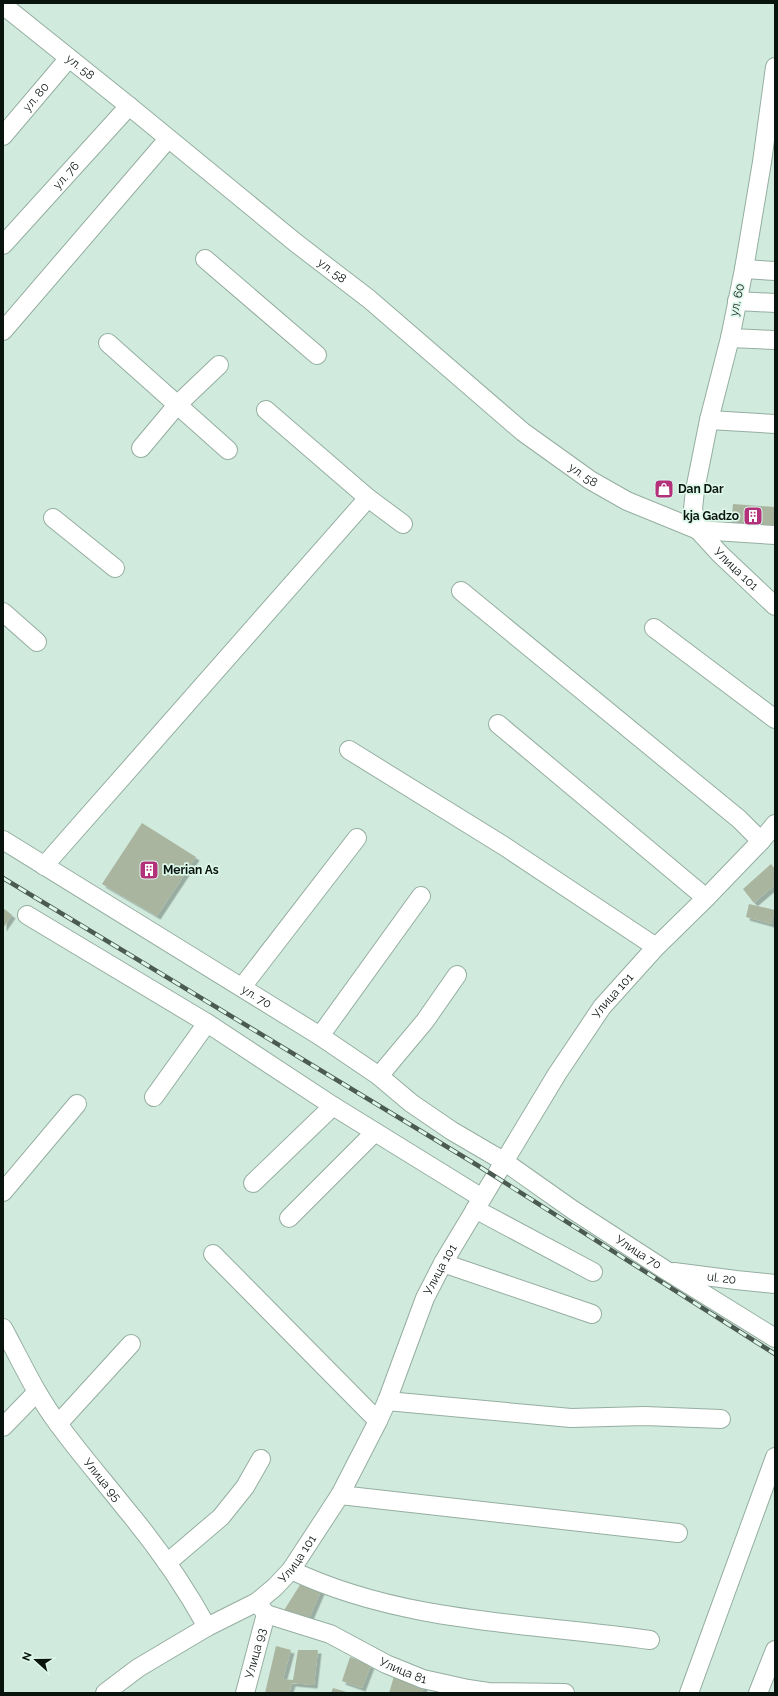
<svg xmlns="http://www.w3.org/2000/svg" width="778" height="1696" viewBox="0 0 778 1696" font-family="Raleway,sans-serif">
<style>
.building{fill:#aab59f;filter:url(#shadow)}
.lines{fill:none;stroke-linecap:round;stroke-linejoin:round}
.minor-casing{stroke:#95aea1;stroke-width:20}
.minor{stroke:#fff;stroke-width:18}
.rail-casing{stroke:#4b5a52;stroke-width:4.5}
.rail{stroke:#ddf8ea;stroke-width:3;stroke-dasharray:9;stroke-linecap:butt}
.labels{text-anchor:middle;stroke-width:3.5;stroke-linejoin:round;paint-order:stroke}
.street-label{font-size:12px;fill:#0a140f;stroke:#ddf8ea}
.poi-label{font-size:12px;font-weight:bold;fill:#0a140f;stroke:#ddf8ea;text-anchor:start}
</style>
<defs>
<filter id="shadow"><feDropShadow dx="3.5" dy="3.5" stdDeviation="0" flood-color="#0004"/></filter>
</defs>
<rect width="100%" height="100%" fill="#d0eadd"/>
<g class="building">
<polygon points="733,504 775,507 775,528 731,526"/>
<polygon points="142,823 196,857 157,916 102,884"/>
<polygon points="771,864 775,869 775,885 754,903 743,889"/>
<polygon points="749,904 775,910 771,924 746,917"/>
<polygon points="3,908 12,915 3,928"/>
<polygon points="305,1577 324,1584 308,1621 283,1612"/>
<polygon points="276,1646 291,1650 283,1679 293,1680 298,1650 318,1650 314,1685 292,1683 289,1693 265,1693"/>
<polygon points="350,1657 371,1665 362,1688 342,1681"/>
<polygon points="395,1673 425,1684 422,1693 389,1693"/>
<polygon points="333,1688 350,1693 331,1693"/>
</g>
<g class="lines">
<g class="minor-casing">
<g id="minor">
<path id="s1" d="M 3,5 L 129,106 L 296,243 L 369,299 L 523,432 L 590,480 L 627,501 L 698,530 L 775,535"/>
<path id="s2" d="M 775,67 L 762,162 L 744,269 L 730,338 L 709,420 L 695,490 L 693,509 L 698,530 L 720,554 L 775,606"/>
<path id="s3" d="M 3,136 L 69,58"/>
<path id="s4" d="M 3,245 L 129,106"/>
<polyline points="205,259 317,355"/>
<polyline points="744,269 775,271"/>
<polyline points="737,301 775,303"/>
<polyline points="3,331 168,139"/>
<polyline points="730,338 775,340"/>
<polyline points="108,343 228,450"/>
<polyline points="266,410 368,498 403,524"/>
<polyline points="709,420 775,424"/>
<polyline points="141,448 177,405 219,365"/>
<polyline points="53,518 115,568"/>
<polyline points="461,591 739,819 761,841"/>
<polyline points="3,612 37,642"/>
<polyline points="654,628 775,719"/>
<polyline points="498,724 706,898"/>
<polyline points="349,750 504,846 656,947"/>
<path id="s5" d="M 3,840 L 320,1036 L 379,1076 L 411,1103 L 452,1131 L 505,1162 L 573,1210 L 667,1271 L 775,1338"/>
<polyline points="44,866 368,498"/>
<polyline points="27,915 207,1023 333,1106 482,1198"/>
<polyline points="242,987 357,838"/>
<polyline points="320,1036 421,896"/>
<polyline points="379,1076 425,1021 457,975"/>
<polyline points="154,1097 207,1023"/>
<polyline points="253,1183 333,1106"/>
<polyline points="3,1192 77,1104"/>
<polyline points="475,1209 593,1272"/>
<polyline points="289,1218 375,1132"/>
<polyline points="213,1254 378,1421"/>
<polyline points="443,1263 592,1314"/>
<path id="s6" d="M 674,1272 L 736,1280 L 775,1284"/>
<path id="s7" d="M 3,1328 C 21,1361 36,1395 59,1425 C 80,1454 103,1480 125,1508 C 156,1545 184,1585 207,1627"/>
<polyline points="387,1401 571,1418 645,1416 721,1419"/>
<polyline points="58,1424 131,1344"/>
<polyline points="3,1427 37,1392"/>
<polyline points="340,1495 678,1533"/>
<polyline points="167,1563 221,1517 245,1487 261,1459"/>
<path d="M 291,1570 C 402,1623 530,1623 650,1640"/>
<path id="s8" d="M 257,1602 L 266,1614 L 330,1634 L 386,1664 L 423,1679 L 468,1689 L 488,1692 L 565,1693"/>
<path id="s9" d="M 105,1693 L 138,1668 L 207,1627 L 257,1602 L 275,1587 L 291,1570 L 340,1495 L 378,1421 L 387,1401 L 425,1298 L 443,1263 L 557,1074 L 602,1007 L 656,947 L 706,898 L 761,841 L 775,824"/>
<path id="s10" d="M 245,1693 L 266,1614"/>
<polyline points="689,1693 775,1457"/>
<polyline points="758,1693 775,1650"/>
</g>
</g>
<use href="#minor" class="minor"/>
<g class="rail-casing">
<polyline id="rail" points="3,878 477,1165 775,1354"/>
</g>
<use href="#rail" class="rail"/>
</g>
<defs>
<g id="shop-square" transform="scale(1)"><rect x="-9" y="-9" width="18" height="18" rx="4" fill="#b3307a" stroke="#ddf8ea"/><path d="M-5-2.5h2.3a2.7 3.5 0 0 1 5.4 0H5L5.5 6h-11ZM-1.5-2.5h3a1.5 2.3 0 0 0-3 0Z" fill="#fff"/></g>
<g id="building-square" transform="scale(1)"><rect x="-9" y="-9" width="18" height="18" rx="4" fill="#b3307a" stroke="#ddf8ea"/><path d="M-4-6H4V6H1V3H-1V6H-4ZM-2.5-4.3h1.7v1.8h-1.7ZM.8-4.3h1.7v1.8H.8ZM-2.5-1h1.7V.8h-1.7ZM.8-1h1.7V.8H.8Z" fill="#fff"/></g>
</defs>
<g fill-rule="evenodd">
<use href="#shop-square" x="664" y="489"/>
<use href="#building-square" x="753" y="516"/>
<use href="#building-square" x="149" y="870"/>
</g>
<g class="labels">
<g class="street-label">
<text dy="4" stroke="none"><textPath href="#s1" startOffset="99">ул. 58</textPath></text>
<text dy="4" stroke="none"><textPath href="#s3" startOffset="51">ул. 80</textPath></text>
<text dy="4" stroke="none"><textPath href="#s4" startOffset="94">ул. 76</textPath></text>
<text dy="4" stroke="none"><textPath href="#s1" startOffset="423">ул. 58</textPath></text>
<text transform="translate(737 300) rotate(-78)" y="4">ул. 60</text>
<text dy="4" stroke="none"><textPath href="#s1" startOffset="747">ул. 58</textPath></text>
<text dy="4" stroke="none"><textPath href="#s2" startOffset="526">Улица 101</textPath></text>
<text dy="4" stroke="none"><textPath href="#s5" startOffset="298">ул. 70</textPath></text>
<text dy="4" stroke="none"><textPath href="#s9" startOffset="885">Улица 101</textPath></text>
<text dy="4" stroke="none"><textPath href="#s5" startOffset="758">Улица 70</textPath></text>
<text dy="4" stroke="none"><textPath href="#s9" startOffset="561">Улица 101</textPath></text>
<text dy="4" stroke="none"><textPath href="#s6" startOffset="48">ul. 20</textPath></text>
<text dy="4" stroke="none"><textPath href="#s7" startOffset="182">Улица 95</textPath></text>
<text dy="4" stroke="none"><textPath href="#s9" startOffset="237">Улица 101</textPath></text>
<text dy="4" stroke="none"><textPath href="#s10" startOffset="41">Улица 93</textPath></text>
<text dy="4" stroke="none"><textPath href="#s8" startOffset="164">Улица 81</textPath></text>
</g>
<g class="poi-label">
<text x="678" y="493">Dan Dar</text>
<text x="739" y="520" text-anchor="end">kja Gadzo</text>
<text x="163" y="874">Merian As</text>
</g>
</g>
<rect width="778" height="1696" fill="none" stroke="#0a140f" stroke-width="8"/>
<g transform="translate(36 1660) rotate(291)" stroke="#ddf8ea" stroke-width="3" paint-order="stroke">
<path d="M0-3L7 15L0 10L-7 15Z" fill="#0a140f"/>
<text y="-6" font-size="11" font-weight="bold" text-anchor="middle" fill="#0a140f">N</text>
</g>
</svg>
